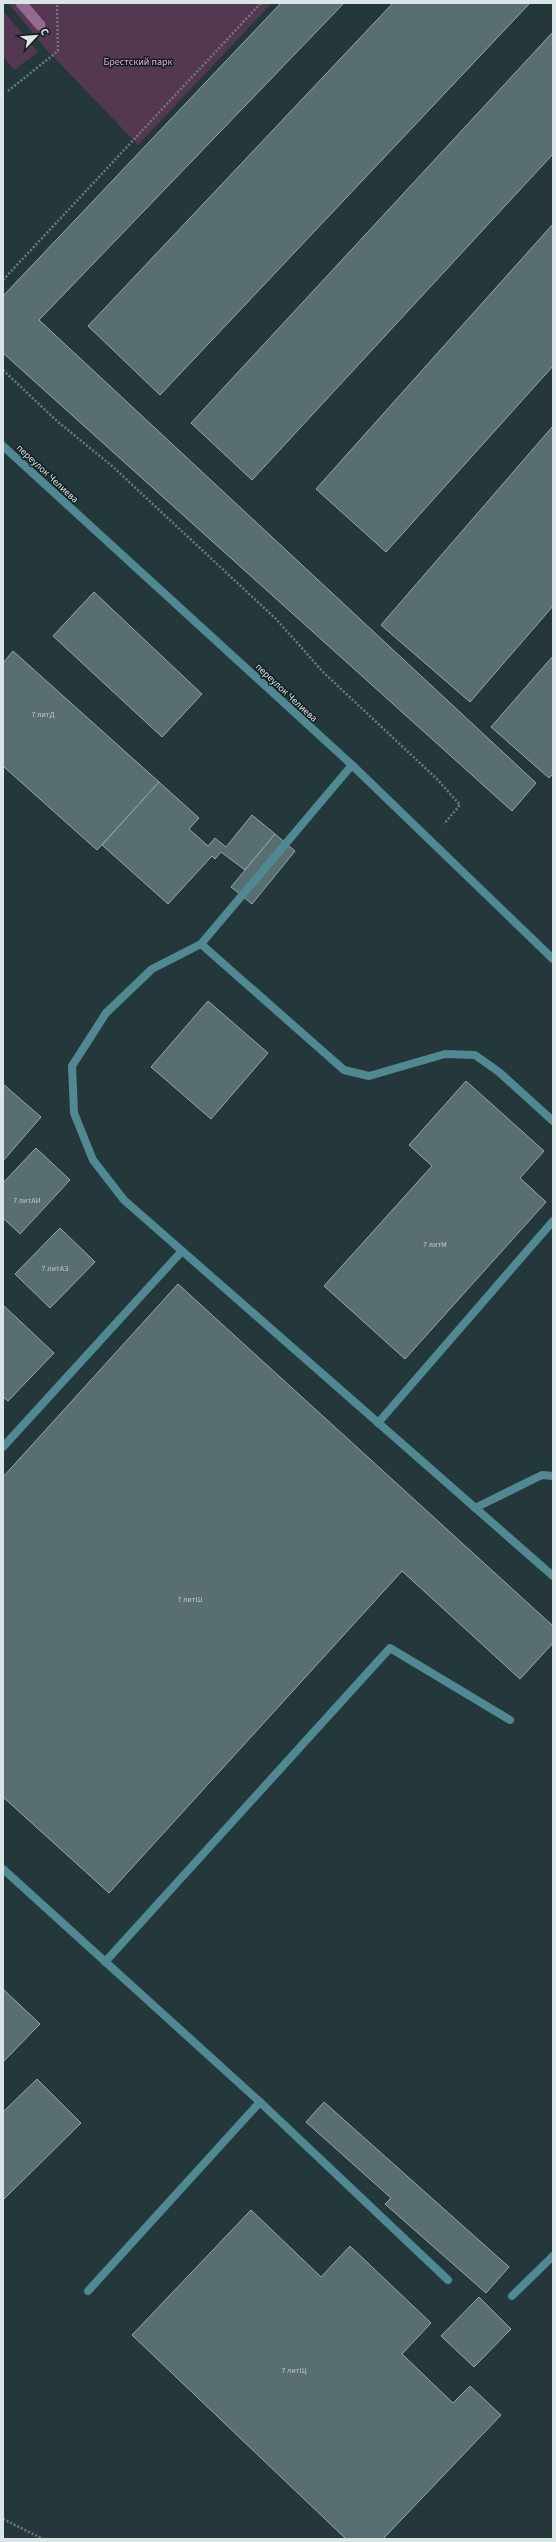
<svg xmlns="http://www.w3.org/2000/svg" width="556" height="2542" viewBox="0 0 556 2542" font-family="'Source Sans 3',sans-serif">
<style>
.green{fill:#543751}
.lines{fill:none;stroke-linecap:round;stroke-linejoin:round}
.stream{stroke:#946a90;stroke-width:11}
.building{fill:#596e70;stroke:#93a9ac}
.path{stroke:#6b7b7d;stroke-width:2.5;stroke-dasharray:2 2;stroke-linecap:butt}
.lane{stroke:#508991;stroke-width:8}
.street{stroke:#508991;stroke-width:8}
.labels{text-anchor:middle;stroke-width:3;stroke-linejoin:round;paint-order:stroke}
.number-label{font-size:8px;fill:#bac7c8}
.park-label{font-size:10px;fill:#e7a7e1;stroke:#141d1e}
.street-label{font-size:10px;fill:#dae5e6;stroke:#141d1e}
</style>
<rect width="100%" height="100%" fill="#24373a"/>
<g class="green">
<polygon points="8,3 272,3 138,145 46,49"/>
<polygon points="3,11 38,52 14,70 3,56"/>
</g>
<g class="lines">
<polyline class="stream" points="21,3 40,25"/>
</g>
<g class="building">
<polygon points="281,3 344,3 39,320 536,783 512,811 3,353 3,296"/>
<polygon points="393,3 530,3 160,395 88,326"/>
<polygon points="553,32 553,154 252,480 191,423"/>
<polygon points="553,224 553,366 386,552 316,489"/>
<polygon points="553,426 553,606 470,702 381,625"/>
<polygon points="94,592 202,694 162,737 53,636"/>
<polygon points="13,651 159,782 97,850 3,766 3,663"/>
<polygon points="553,656 553,774 549,778 491,727"/>
<polygon points="159,782 199,818 189,829 208,846 215,838 226,847 252,815 275,834 245,870 221,852 215,859 212,856 168,904 102,845"/>
<polygon points="275,834 295,851 252,904 231,887"/>
<polygon points="208,1001 268,1053 211,1119 151,1067"/>
<polygon points="466,1081 544,1151 520,1178 546,1202 405,1359 324,1286 432,1166 409,1145"/>
<polygon points="3,1084 41,1117 3,1161"/>
<polygon points="36,1148 70,1180 20,1234 3,1218 3,1183"/>
<polygon points="60,1228 95,1262 50,1308 15,1274"/>
<polygon points="178,1284 553,1626 553,1643 520,1679 402,1571 109,1893 3,1797 3,1477"/>
<polygon points="3,1305 54,1353 8,1401 3,1397"/>
<polygon points="3,1989 40,2024 3,2062"/>
<polygon points="37,2079 81,2123 3,2200 3,2112"/>
<polygon points="324,2102 509,2267 486,2293 385,2204 391,2198 306,2122"/>
<polygon points="251,2210 321,2277 350,2246 431,2323 402,2354 453,2403 470,2386 501,2415 383,2539 346,2539 132,2335"/>
<polygon points="479,2297 511,2329 474,2367 441,2336"/>
</g>
<g class="lines">
<g class="path">
<polyline points="8,91 58,51 57,3"/>
<polyline points="3,280 261,3"/>
<polyline points="3,370 58,422 112,466 276,619 324,673 438,780 460,805 444,824"/>
<polyline points="3,2519 43,2539"/>
</g>
<g class="lane">
<polyline points="352,765 201,944 152,969 106,1013 72,1066 74,1113 93,1160 124,1200 553,1576"/>
<polyline points="201,944 344,1070 369,1076 445,1054 475,1055 499,1072 553,1121"/>
<polyline points="378,1423 553,1221"/>
<polyline points="3,1447 182,1251"/>
<polyline points="475,1508 542,1475 553,1476"/>
<polyline points="3,1869 260,2102 448,2280"/>
<polyline points="105,1962 390,1648 510,1720"/>
<polyline points="88,2291 260,2102"/>
<polyline points="512,2296 553,2256"/>
</g>
<polyline class="street" points="3,446 352,765 553,959"/>
</g>
<g class="labels">
<g class="number-label">
<text x="43" y="717">7 литД</text>
<text x="27" y="1203">7 литАИ</text>
<text x="435" y="1247">7 литМ</text>
<text x="55" y="1271">7 литАЗ</text>
<text x="190" y="1602">7 литШ</text>
<text x="294" y="2373">7 литЩ</text>
</g>
<g class="park-label">
<text x="138" y="65">Брестский парк</text>
</g>
<g class="street-label">
<text transform="translate(48 473) rotate(43)" y="4">переулок Челиева</text>
<text transform="translate(287 692) rotate(43)" y="4">переулок Челиева</text>
</g>
</g>
<rect width="556" height="2542" fill="none" stroke="#dae5e6" stroke-width="8"/>
<g transform="translate(36 36) rotate(64)" stroke="#141d1e" stroke-width="3" paint-order="stroke">
<path d="M0-3L7 15L0 10L-7 15Z" fill="#dae5e6"/>
<text y="-6" font-size="11" font-weight="bold" text-anchor="middle" fill="#dae5e6">С</text>
</g>
</svg>
